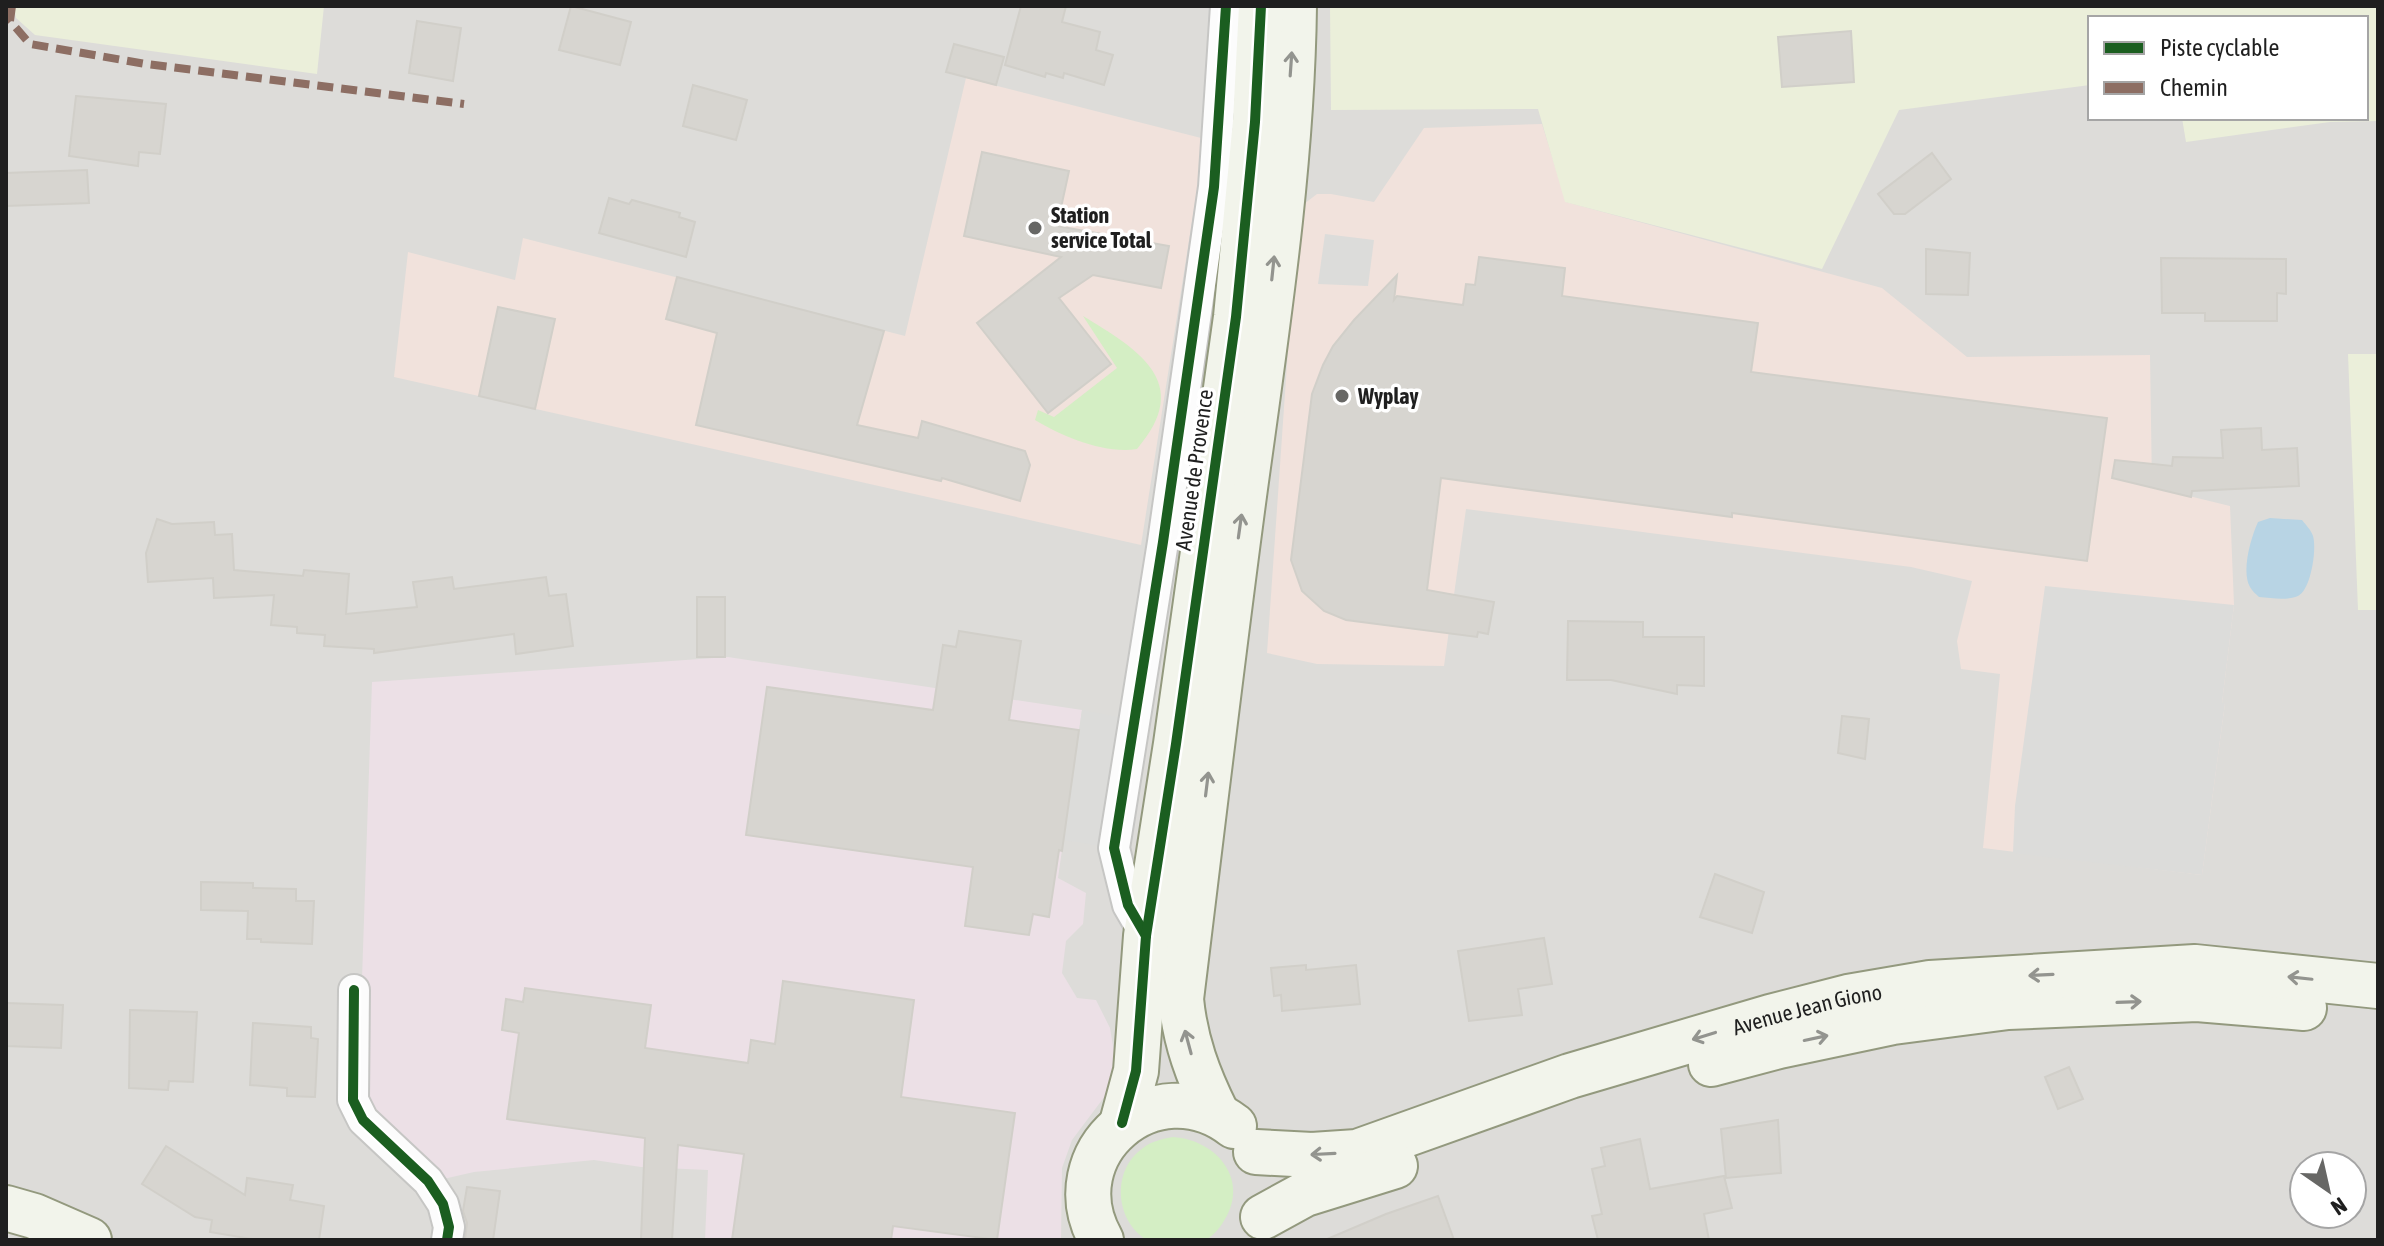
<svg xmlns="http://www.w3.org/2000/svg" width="2384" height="1246" viewBox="0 0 2384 1246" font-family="'Asap Condensed',sans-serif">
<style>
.residential{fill:#dddcd9;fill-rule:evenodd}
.commercial{fill:#f1e2dc}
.industrial{fill:#ece0e6}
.farmland{fill:#ebefda}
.grass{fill:#d4eec4}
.parking{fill:#dcdcda}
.water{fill:#b8d4e4}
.building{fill:#d7d5d0;stroke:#d1cfc9;stroke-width:2}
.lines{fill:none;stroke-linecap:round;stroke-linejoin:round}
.street-casing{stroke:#c6c6c4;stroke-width:34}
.secondary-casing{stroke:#93997e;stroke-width:48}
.street{stroke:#fcfcfc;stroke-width:30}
.secondary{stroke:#f2f4eb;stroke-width:44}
.quiet{stroke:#8d6e63;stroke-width:8;stroke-dasharray:16 8;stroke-linecap:butt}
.cycleway-casing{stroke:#fff;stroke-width:15}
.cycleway{stroke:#1b5e20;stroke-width:10}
.oneway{stroke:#93948f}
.poi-dot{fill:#676765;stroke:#fff;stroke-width:3}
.labels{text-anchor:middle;stroke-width:7;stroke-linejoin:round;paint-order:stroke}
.poi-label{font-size:22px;font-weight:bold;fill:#1f1f1f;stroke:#fff;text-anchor:start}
.street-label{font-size:22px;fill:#1f1f1f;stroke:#fff}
</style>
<rect width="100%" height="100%" fill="#eeede8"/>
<path class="residential" d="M 6,6 L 2378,6 L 2378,1240 L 6,1240 ZM 2090,18 L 2366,18 L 2366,118 L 2090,118 ZM 2304,1166 L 2352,1166 L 2352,1214 L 2304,1214 Z"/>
<g class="commercial">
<polygon points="966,78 1205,139 1141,545 394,377 408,252 515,280 523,238 905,336"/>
<polygon points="1542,124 1566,202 1882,288 1967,357 2150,355 2152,487 2230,506 2234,605 2222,703 2225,703 2202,875 1983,848 2000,674 1961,669 1957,641 1972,581 1911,567 1466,509 1444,666 1317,664 1267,653 1297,220 1304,204 1317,194 1331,194 1374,202 1424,128"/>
</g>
<polygon class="industrial" points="728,657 1082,710 1058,878 1086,893 1083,924 1066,941 1062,973 1077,998 1096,1000 1110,1028 1114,1052 1112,1082 1108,1092 1072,1140 1062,1168 1061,1240 705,1240 708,1170 641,1167 594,1160 474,1172 439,1180 362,1100 362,979 372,682"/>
<g class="farmland">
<polygon points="14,6 324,6 317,74 35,35 16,18"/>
<polygon points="1330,6 2378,6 2378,121 2330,122 2186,142 2182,118 2366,118 2366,18 2090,18 2090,85 1899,110 1822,269 1565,202 1538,109 1331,110"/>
<polygon points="2348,354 2378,354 2378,610 2358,610"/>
</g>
<g class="grass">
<path d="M 1083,316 C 1137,349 1195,382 1137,449 C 1104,454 1063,437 1035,420 L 1038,410 L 1054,417 L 1117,368 Z"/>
<path d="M 1173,1137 C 1218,1140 1252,1182 1222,1224 C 1218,1230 1211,1238 1204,1240 C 1187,1244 1165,1240 1147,1240 C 1115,1221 1111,1170 1143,1148 C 1152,1141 1162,1139 1173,1137 Z"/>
</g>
<g class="parking">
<polygon points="1325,234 1374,240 1368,286 1318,284"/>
<polygon points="2045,586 2234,605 2222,703 2225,703 2202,875 2013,853 2015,806"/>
<polygon points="1082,710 1135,720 1114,848 1063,840"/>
</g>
<path class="water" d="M 2270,518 L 2302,520 C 2306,525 2311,530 2313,536 C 2317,549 2311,590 2298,596 C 2287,601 2271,598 2259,597 C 2256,594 2252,591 2250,587 C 2241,572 2251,537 2258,522 Z"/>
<g class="building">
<polygon points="571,6 631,22 620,65 559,50"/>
<polygon points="1021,6 1066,6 1062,22 1100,32 1096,50 1113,55 1104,85 1064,73 1063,78 1046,73 1045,77 1005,65"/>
<polygon points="417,21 461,28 453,81 409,73"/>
<polygon points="1851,31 1854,82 1782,87 1778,37"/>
<polygon points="954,44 1004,57 996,85 946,72"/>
<polygon points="693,85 747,100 736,140 683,126"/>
<polygon points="76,96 166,104 160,154 139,152 138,166 69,156"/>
<polygon points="982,152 1069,171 1057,226 1169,246 1161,288 1093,275 1059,298 1111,364 1048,413 977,323 1061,257 964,236"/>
<polygon points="1932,153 1951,179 1905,214 1894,214 1878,194"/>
<polygon points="87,170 89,203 6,206 6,173"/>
<polygon points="609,198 629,204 632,200 680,213 679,217 695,222 686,257 599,233"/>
<polygon points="1926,249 1970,253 1968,295 1926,294"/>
<polygon points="1479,257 1565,268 1562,296 1758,323 1751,372 2107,418 2087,561 1732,513 1732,517 1441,478 1427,590 1494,602 1488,634 1478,632 1477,637 1346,620 1324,611 1302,591 1291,560 1312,394 1323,365 1333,346 1354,320 1397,275 1394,300 1397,296 1463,305 1466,284 1475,285"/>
<polygon points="2161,258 2286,259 2286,294 2277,293 2277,321 2205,321 2205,313 2162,313"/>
<polygon points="677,277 884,331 857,425 918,438 922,421 1025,451 1030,465 1020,501 942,478 941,481 696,425 717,333 666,319"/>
<polygon points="498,307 555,319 535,409 479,396"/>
<polygon points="2261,428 2262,450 2297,448 2299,486 2192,491 2191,497 2112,478 2115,460 2172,466 2173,457 2223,458 2221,430"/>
<polygon points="157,519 172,524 214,522 215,535 232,534 234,570 303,576 304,570 349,574 346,614 417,607 413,582 452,577 454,589 546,577 549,596 566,594 573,646 516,654 514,634 374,653 374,649 324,646 325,635 297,633 297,627 271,625 274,595 214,598 213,578 148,582 146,553"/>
<rect x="697" y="597" width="28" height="60"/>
<polygon points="1568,621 1643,622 1643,637 1704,637 1704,686 1677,685 1677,694 1611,680 1567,680"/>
<polygon points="959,631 1021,641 1009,720 1079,730 1062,851 1059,850 1049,917 1033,914 1029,935 965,926 973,867 746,835 767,687 933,710 943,645 956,647"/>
<polygon points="1842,716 1869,719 1865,759 1838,753"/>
<polygon points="1715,874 1764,892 1752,933 1700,917"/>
<polygon points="201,882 253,883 253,888 296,889 296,901 314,901 312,944 261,942 261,939 247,939 248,911 201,910"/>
<polygon points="1544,938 1552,984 1518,989 1522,1015 1469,1021 1458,951"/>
<polygon points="1306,965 1306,970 1356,965 1360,1004 1282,1011 1281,995 1274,996 1271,968"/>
<polygon points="783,981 914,1000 901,1097 1015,1113 997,1240 893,1226 891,1240 732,1240 744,1154 678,1145 672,1240 641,1240 645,1138 507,1119 519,1033 502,1030 506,999 523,1002 525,988 651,1005 645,1048 748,1063 751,1040 775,1044"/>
<polygon points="6,1003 63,1005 61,1048 6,1046"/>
<polygon points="130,1010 197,1012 193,1082 169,1081 168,1090 129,1088"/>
<polygon points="253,1023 311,1027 311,1038 318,1039 315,1097 287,1096 287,1088 250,1085"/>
<polygon points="2069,1067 2083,1099 2058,1109 2045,1077"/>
<polygon points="1778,1120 1781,1173 1726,1178 1721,1129"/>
<polygon points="1640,1139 1650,1189 1724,1176 1732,1208 1704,1214 1709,1240 1598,1240 1592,1216 1602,1214 1592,1169 1605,1166 1601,1148"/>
<polygon points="166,1146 245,1195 247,1178 293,1185 290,1200 324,1206 319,1240 258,1240 210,1232 212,1220 195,1217 142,1184"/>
<polygon points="467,1187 500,1191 493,1240 465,1240 467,1223 463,1211"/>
<polygon points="1438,1196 1454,1240 1325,1240 1386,1214"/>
</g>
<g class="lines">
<g class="street-casing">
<g id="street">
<polyline points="1146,936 1128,905 1114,848 1163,542 1214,187 1226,6"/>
<polyline points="354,990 353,1100 363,1120 428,1181 443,1204 449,1227 447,1240"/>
</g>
</g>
<g class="secondary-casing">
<g id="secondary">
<polyline points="1711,1064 1779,1046 1893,1022 2008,1007 2197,999 2304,1008"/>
<path d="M 1217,1114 C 1198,1076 1185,1041 1181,999 C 1202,828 1222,658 1245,488 C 1267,328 1292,167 1294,6"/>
<polyline points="1122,1123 1136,1071 1146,936 1176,744 1236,317 1255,122 1261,6"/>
<path id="s1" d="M 1256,1152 L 1312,1155 L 1357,1152 L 1570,1076 L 1770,1017 L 1848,997 L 1930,983 L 2195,967 L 2378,986"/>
<polyline points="6,1208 34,1216 89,1240"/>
<polyline points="1263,1217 1305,1194 1395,1166"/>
<path d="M 1101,1240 C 1052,1153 1155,1065 1234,1126"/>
</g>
</g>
<use href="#street" class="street"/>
<use href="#secondary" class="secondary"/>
<polyline class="quiet" points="12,6 10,21 30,44 146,64 464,104"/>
<g class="cycleway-casing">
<g id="cycleway">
<polyline points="1146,936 1128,905 1114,848 1163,542 1214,187 1226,6"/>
<polyline points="354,990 353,1100 363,1120 428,1181 443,1204 449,1227 447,1240"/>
<polyline points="1122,1123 1136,1071 1146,936 1176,744 1236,317 1255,122 1261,6"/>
</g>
</g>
<use href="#cycleway" class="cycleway"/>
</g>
<defs><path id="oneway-shaft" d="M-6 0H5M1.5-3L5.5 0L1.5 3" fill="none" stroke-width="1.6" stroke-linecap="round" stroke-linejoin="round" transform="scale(2)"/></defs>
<g class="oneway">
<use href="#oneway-shaft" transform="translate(1291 64) rotate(-86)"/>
<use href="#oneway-shaft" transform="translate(1273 268) rotate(-84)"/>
<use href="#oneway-shaft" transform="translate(1240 526) rotate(-82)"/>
<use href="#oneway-shaft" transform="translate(1207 784) rotate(-83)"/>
<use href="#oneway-shaft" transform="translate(2041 975) rotate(177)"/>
<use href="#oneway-shaft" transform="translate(2300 978) rotate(-174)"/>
<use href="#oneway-shaft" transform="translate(2129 1002) rotate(-2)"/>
<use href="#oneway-shaft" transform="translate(1704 1036) rotate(163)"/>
<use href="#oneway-shaft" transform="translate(1816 1038) rotate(-12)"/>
<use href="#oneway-shaft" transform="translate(1188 1042) rotate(-105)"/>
<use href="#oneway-shaft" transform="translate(1323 1154) rotate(177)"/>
</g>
<g class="poi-dot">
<circle cx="1035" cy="228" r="8"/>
<circle cx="1342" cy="396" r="8"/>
</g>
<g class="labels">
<g class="poi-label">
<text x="1051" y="223">Station<tspan x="1051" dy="25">service Total</tspan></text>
<text x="1358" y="404">Wyplay</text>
</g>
<g class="street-label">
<text transform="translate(1194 470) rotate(-82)" y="8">Avenue de Provence</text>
<text dy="8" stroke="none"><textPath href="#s1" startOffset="574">Avenue Jean Giono</textPath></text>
</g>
</g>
<rect width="2384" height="1246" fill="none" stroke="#1f1f1f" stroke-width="16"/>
<rect x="2088" y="16" width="280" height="104" fill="#ffffff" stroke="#a5a5a5" stroke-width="2"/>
<rect x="2104" y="42" width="40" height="12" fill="#1b5e20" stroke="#a5a5a5" stroke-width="2"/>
<text x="2160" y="56" font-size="24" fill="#1f1f1f">Piste cyclable</text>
<rect x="2104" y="82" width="40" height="12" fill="#8d6e63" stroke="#a5a5a5" stroke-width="2"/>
<text x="2160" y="96" font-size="24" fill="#1f1f1f">Chemin</text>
<g transform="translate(2328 1190) rotate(146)"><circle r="38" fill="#ffffff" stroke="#a5a5a5" stroke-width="2"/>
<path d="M0-6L14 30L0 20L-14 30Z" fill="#676765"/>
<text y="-12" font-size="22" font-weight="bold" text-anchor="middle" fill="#1f1f1f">N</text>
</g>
</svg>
